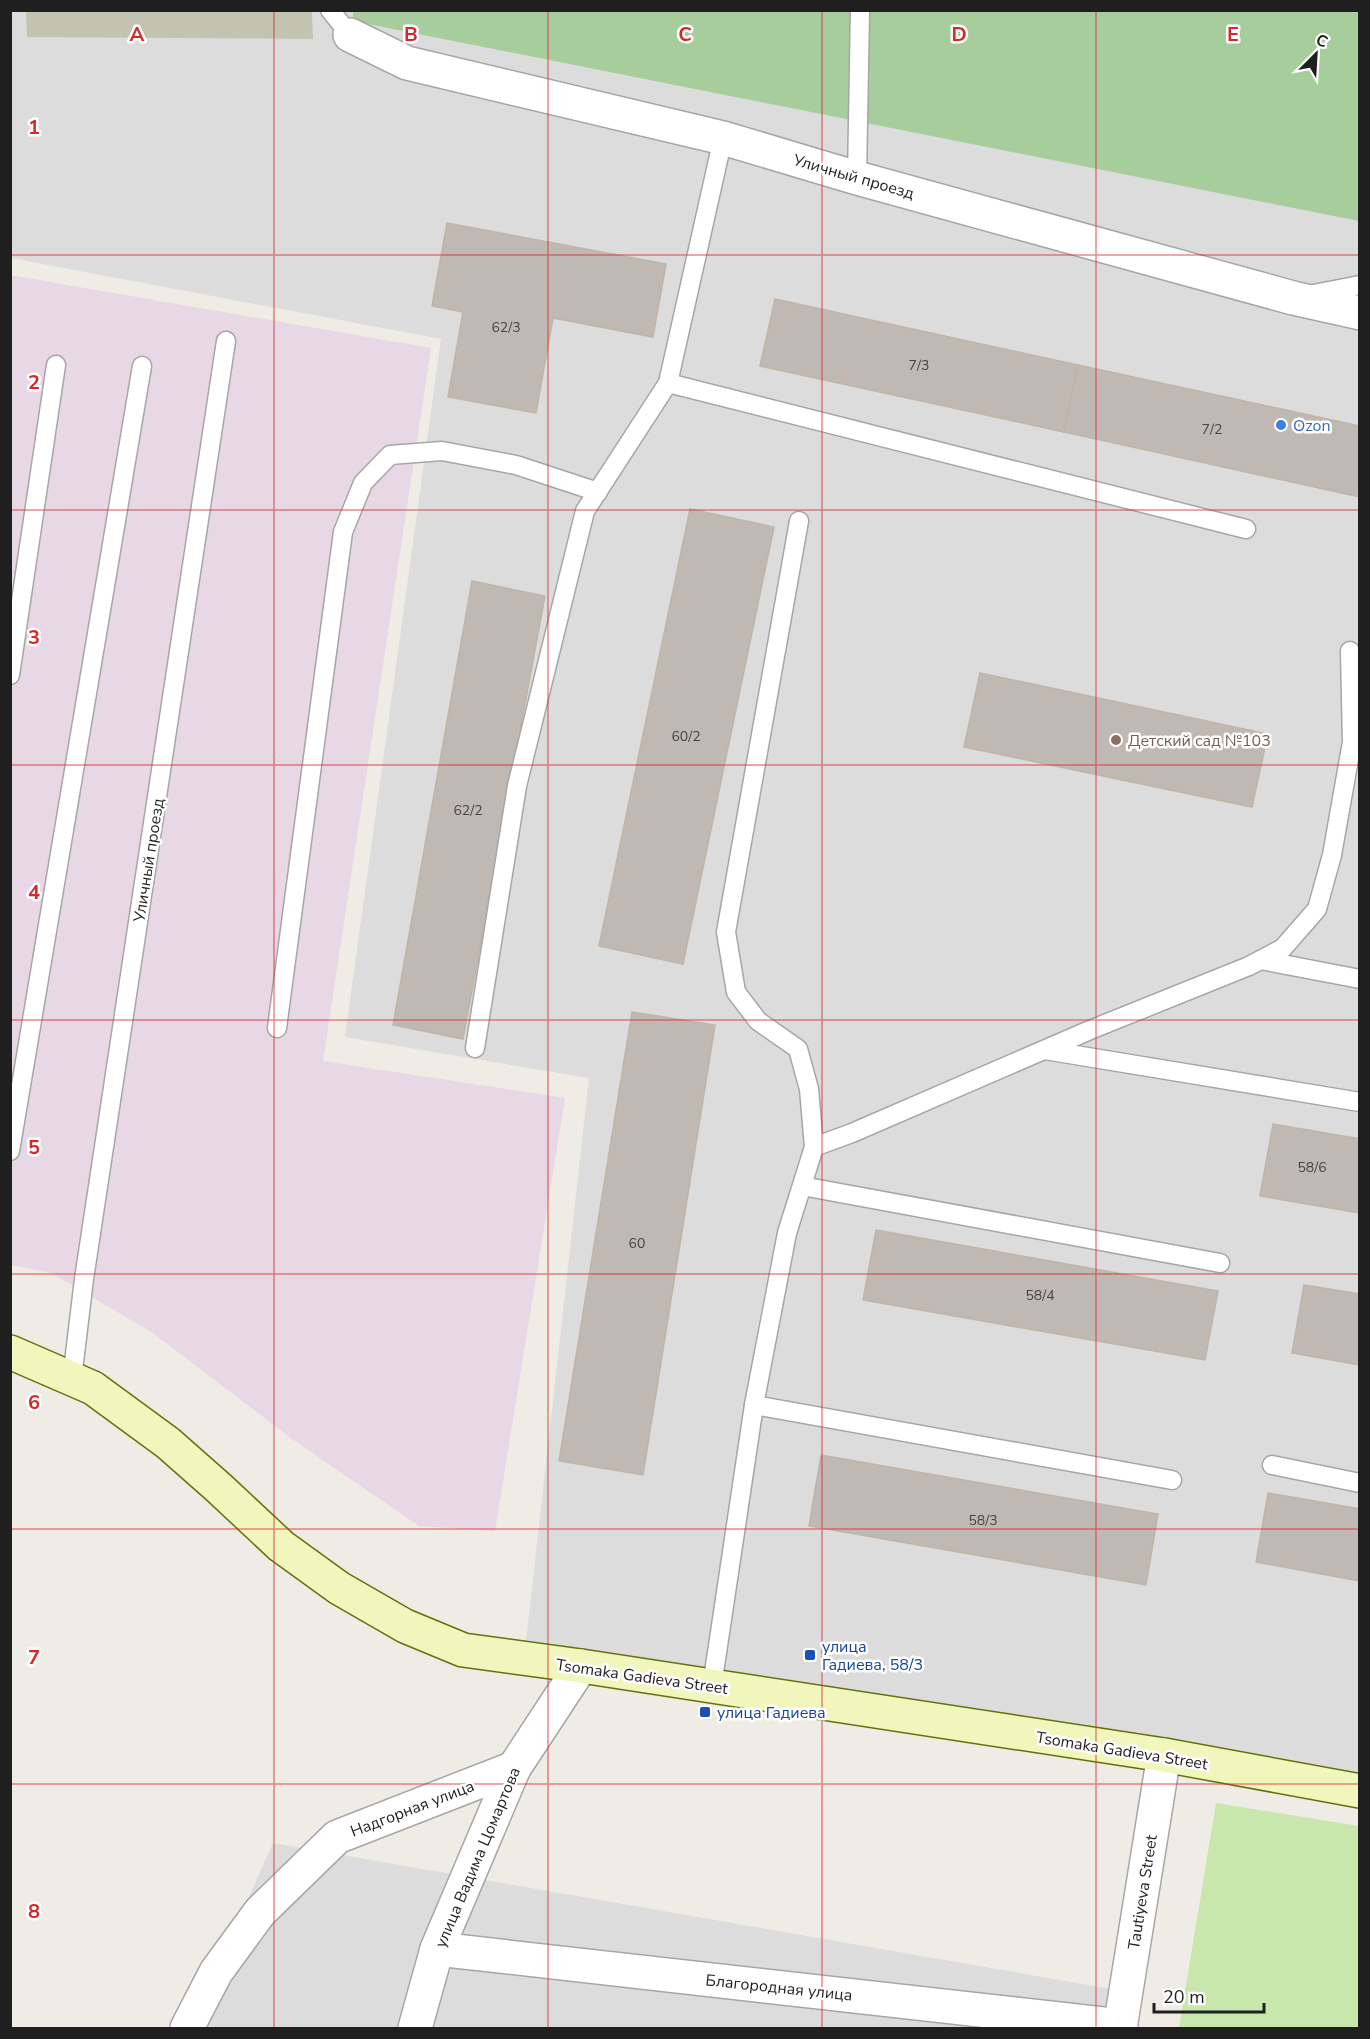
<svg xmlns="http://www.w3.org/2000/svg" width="1370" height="2039" viewBox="0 0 1370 2039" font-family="'Nunito Sans',sans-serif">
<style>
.residential{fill:#dddcdc}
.industrial{fill:#e8d7e4}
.construction{fill:#c3c3b1}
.grass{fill:#c7e7ad}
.forest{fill:#a8cd9c}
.building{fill:#c0b8b2;stroke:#c0b4a8;stroke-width:1.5}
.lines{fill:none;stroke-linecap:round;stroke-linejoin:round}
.lane-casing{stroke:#a6a6a6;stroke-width:21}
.street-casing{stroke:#a6a6a6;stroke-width:36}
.secondary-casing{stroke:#627209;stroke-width:36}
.lane{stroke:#fff;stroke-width:18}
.street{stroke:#fff;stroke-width:33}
.secondary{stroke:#f1f7bc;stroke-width:33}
.grid{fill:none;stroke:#d62828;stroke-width:1.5;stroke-opacity:0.55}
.shop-dot{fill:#3f7fe0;stroke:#fff;stroke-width:2}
.education-dot{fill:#8d6e63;stroke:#fff;stroke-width:2}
.transit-dot{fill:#1a4fb4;stroke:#fff;stroke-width:2}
.labels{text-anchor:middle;stroke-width:5;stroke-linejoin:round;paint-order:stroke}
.number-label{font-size:14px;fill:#474544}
.street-label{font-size:16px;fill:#1f1f1f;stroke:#fff}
.shop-label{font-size:16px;fill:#366cbe;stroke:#fff;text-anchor:start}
.education-label{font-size:16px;fill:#785e54;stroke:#fff;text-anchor:start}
.transit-label{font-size:16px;fill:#164399;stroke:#fff;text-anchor:start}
.grid-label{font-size:20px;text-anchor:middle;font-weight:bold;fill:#d62828;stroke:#fff;stroke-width:5;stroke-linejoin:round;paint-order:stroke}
</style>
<rect width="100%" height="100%" fill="#efece5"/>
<g class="residential">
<polygon points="10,11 1359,11 1359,1791 524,1660 589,1078 345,1037 441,339 11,258"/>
<polygon points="273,1843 1134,1993 1130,2028 191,2028"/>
</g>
<polygon class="industrial" points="10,275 431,348 323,1061 565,1098 495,1531 419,1526 292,1439 153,1333 51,1273 11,1265"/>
<polygon class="construction" points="26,11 312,11 313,39 27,37"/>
<polygon class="grass" points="1216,1803 1359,1826 1359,2028 1179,2028"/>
<polygon class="forest" points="353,10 1289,10 1359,12 1359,221 353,21"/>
<g class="building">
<polygon points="447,223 666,264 653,337 553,318 536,413 448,397 463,312 432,306"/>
<polygon points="775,299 1078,365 1064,432 760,366"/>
<polygon points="1078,365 1360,426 1360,497 1064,432"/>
<polygon points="690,509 774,527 683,964 599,946"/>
<polygon points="472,581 545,596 463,1039 393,1025"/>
<polygon points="980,673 1268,734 1252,807 964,747"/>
<polygon points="632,1012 715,1025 643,1475 559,1461"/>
<polygon points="1273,1124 1360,1139 1360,1213 1260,1196"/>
<polygon points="876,1230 1218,1291 1205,1360 863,1300"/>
<polygon points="1304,1285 1360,1294 1360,1365 1292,1353"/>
<polygon points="821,1455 1158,1514 1146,1585 809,1526"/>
<polygon points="1268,1493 1360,1509 1360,1581 1256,1562"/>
</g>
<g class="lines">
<g class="lane-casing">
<g id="lane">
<polyline points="330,10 350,35"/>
<polyline points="723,138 668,383 1246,529"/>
<polyline points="857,178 860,10"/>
<polyline points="1308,295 1360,285"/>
<polyline points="799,521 726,932 736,992 758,1021 798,1049 809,1089 814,1147"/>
<polyline points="10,675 56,365"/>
<polyline points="1261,960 1360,979"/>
<polyline points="277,1028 343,532 363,483 390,455 442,451 516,465 598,492"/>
<polyline points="475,1048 517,786 585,511 668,383"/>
<polyline points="1045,1050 1360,1102"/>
<polyline points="10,1151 142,366"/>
<polyline points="802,1186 1220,1263"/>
<polyline points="72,1379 84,1279 226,341"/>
<polyline points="754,1405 1172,1480"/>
<polyline points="1272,1465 1360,1483"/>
<polyline points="712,1686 754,1405 787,1233 814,1147 852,1133 1090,1030 1249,966 1283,948 1317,909 1332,855 1352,742 1350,651"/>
</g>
</g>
<g class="street-casing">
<g id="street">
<polyline points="350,35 407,63 723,138 857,178 1293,298 1360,313"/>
<polyline points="437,1949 1121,2026"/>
<polyline points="187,2028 216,1972 260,1912 337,1837 514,1768"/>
<polyline points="415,2028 437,1949 514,1768 581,1666"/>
<polyline points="1120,2028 1164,1755"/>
</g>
</g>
<g class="secondary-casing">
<polyline id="secondary" points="10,1352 93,1388 168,1443 219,1488 281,1546 339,1588 405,1626 463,1650 581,1666 1164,1755 1360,1791"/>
</g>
<use href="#lane" class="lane"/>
<use href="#street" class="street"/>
<use href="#secondary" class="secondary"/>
</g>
<path class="grid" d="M 274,10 L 274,2028M 548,10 L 548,2028M 822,10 L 822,2028M 1096,10 L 1096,2028M 10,255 L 1360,255M 10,510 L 1360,510M 10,765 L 1360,765M 10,1020 L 1360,1020M 10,1274 L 1360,1274M 10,1529 L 1360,1529M 10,1784 L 1360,1784"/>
<circle class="shop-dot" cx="1281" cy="425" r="6"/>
<circle class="education-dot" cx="1116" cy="740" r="6"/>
<g class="transit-dot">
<rect x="804" y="1649" width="12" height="12" rx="3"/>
<rect x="699" y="1706" width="12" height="12" rx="3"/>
</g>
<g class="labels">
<g class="number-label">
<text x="506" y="332">62/3</text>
<text x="919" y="370">7/3</text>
<text x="1212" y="434">7/2</text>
<text x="686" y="741">60/2</text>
<text x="468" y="815">62/2</text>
<text x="1312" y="1172">58/6</text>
<text x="637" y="1248">60</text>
<text x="1040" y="1300">58/4</text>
<text x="983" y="1525">58/3</text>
</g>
<g class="street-label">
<text transform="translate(854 176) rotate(16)" y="6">Уличный проезд</text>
<text transform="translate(148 860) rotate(-81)" y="6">Уличный проезд</text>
<text transform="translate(642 1676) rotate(8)" y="6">Tsomaka Gadieva Street</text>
<text transform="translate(1122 1750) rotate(9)" y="6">Tsomaka Gadieva Street</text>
<text transform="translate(412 1808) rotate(-21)" y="6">Надгорная улица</text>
<text transform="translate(477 1857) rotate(-67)" y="6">улица Вадима Цомартова</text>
<text transform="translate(1142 1892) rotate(-81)" y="6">Tautiyeva Street</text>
<text transform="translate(779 1987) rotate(6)" y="6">Благородная улица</text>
</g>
<g class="shop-label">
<text x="1293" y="431">Ozon</text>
</g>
<g class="education-label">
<text x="1128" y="746">Детский сад №103</text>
</g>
<g class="transit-label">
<text x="822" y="1652">улица<tspan x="822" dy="18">Гадиева, 58/3</tspan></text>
<text x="717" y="1718">улица Гадиева</text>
</g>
</g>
<g class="grid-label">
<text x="137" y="41">A</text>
<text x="411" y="41">B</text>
<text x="685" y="41">C</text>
<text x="959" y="41">D</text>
<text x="1233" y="41">E</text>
<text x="34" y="134">1</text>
<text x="34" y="389">2</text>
<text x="34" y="644">3</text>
<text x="34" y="899">4</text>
<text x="34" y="1154">5</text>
<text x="34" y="1409">6</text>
<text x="34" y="1664">7</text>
<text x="34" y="1918">8</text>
</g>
<rect width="1370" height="2039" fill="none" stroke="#1f1f1f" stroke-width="24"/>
<g transform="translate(1316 54) rotate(24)" stroke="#ffffff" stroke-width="4.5" paint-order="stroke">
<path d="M0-4.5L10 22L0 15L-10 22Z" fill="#1f1f1f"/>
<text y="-9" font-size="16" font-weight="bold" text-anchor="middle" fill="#1f1f1f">С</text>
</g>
<path d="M1154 2003v9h110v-9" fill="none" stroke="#1f1f1f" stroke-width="3"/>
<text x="1163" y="2003" font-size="18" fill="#1f1f1f" stroke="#ffffff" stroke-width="4.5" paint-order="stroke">20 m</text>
</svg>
